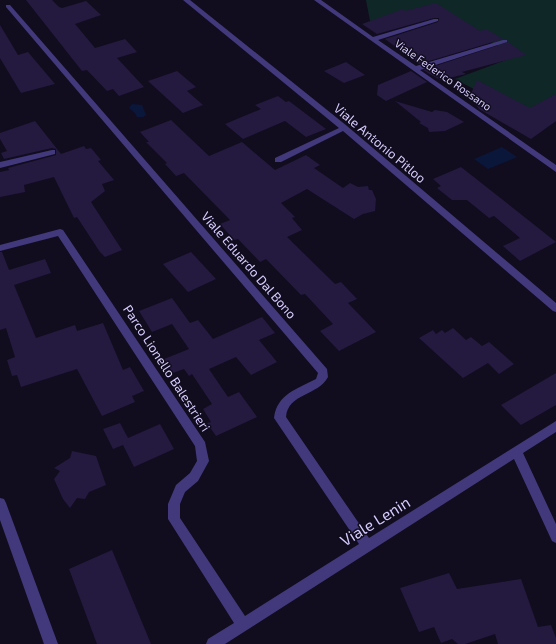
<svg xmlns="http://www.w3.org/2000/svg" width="556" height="644" viewBox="0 0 556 644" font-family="'Exo 2',sans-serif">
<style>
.green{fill:#102728}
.water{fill:#0a173a}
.building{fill:#24193f}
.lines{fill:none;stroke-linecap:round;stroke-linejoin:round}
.minor{fill:#42397c;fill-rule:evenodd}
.labels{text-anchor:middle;stroke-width:3;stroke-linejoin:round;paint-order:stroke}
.far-street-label{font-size:11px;fill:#d6cbfe;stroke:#110d1e}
.street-label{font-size:13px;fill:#d6cbfe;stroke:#110d1e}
.near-street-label{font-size:16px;fill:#d6cbfe;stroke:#110d1e}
</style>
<rect width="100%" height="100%" fill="#110d1e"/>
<polygon class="green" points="366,0 556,0 556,98 521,114 455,79 517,56 438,13 370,21"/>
<g class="water">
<polygon points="132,104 142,105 146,115 143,117 137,117 135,113 129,108"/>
<polygon points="502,147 517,157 488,169 474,159"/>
</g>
<g class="building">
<polygon points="26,0 52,0 59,7 62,8 86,1 101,15 75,24 95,48 125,39 137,52 117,58 144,87 119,96 113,89 107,91 87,70 82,71"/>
<polygon points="436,3 480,31 486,29 503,39 419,64 385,39 438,22 439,18 434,18 377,34 362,24 403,9 405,11"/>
<polygon points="0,25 18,55 28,52 55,84 21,93 0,58"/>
<polygon points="508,42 526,55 462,72 466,74 440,80 423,70"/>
<polygon points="346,62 365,75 344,83 324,71"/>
<polygon points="177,71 196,87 187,91 203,105 183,113 148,81"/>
<polygon points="411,71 427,82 386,101 377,95 378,85"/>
<polygon points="477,80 530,108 556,94 556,121 531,139 479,109 470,96"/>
<polygon points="278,96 286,102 289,101 326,129 306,137 285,121 243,139 225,124 261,109 255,105"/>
<polygon points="395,101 432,112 435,110 447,112 464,122 445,131 429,132 428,128 419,123 421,122"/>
<polygon points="171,120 209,156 242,142 275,170 306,155 320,165 314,168 343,188 350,183 358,187 368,186 369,190 372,190 376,199 375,211 363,214 354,219 307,189 281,203 295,217 292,218 302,230 287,237 335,284 341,282 357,299 348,303 376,332 339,351 320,331 333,324 305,294 301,295 266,259 260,262 238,239 234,240 220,224 230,220 184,173 176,176 165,164 167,163 146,142 149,142 140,132"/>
<polygon points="35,121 61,154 84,146 86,149 91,148 101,160 98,161 114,180 102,184 105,191 91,202 122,250 105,257 100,252 77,217 74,218 54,177 24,185 25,192 0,197 0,172 9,170 8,168 56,155 56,149 52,148 4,159 1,153 7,151 0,139 0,133"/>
<polygon points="461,167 503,200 556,242 520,261 503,246 520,238 494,216 489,218 467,200 452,200 437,188 441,186 433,179"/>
<polygon points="0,252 2,252 9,270 45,259 51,273 14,285 36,338 75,325 77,331 103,323 123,370 130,367 144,391 132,396 135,402 102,416 77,369 21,387 17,375 12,376 7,360 15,357 6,328 0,330"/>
<polygon points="191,252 216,279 188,292 163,264"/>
<polygon points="172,298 190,323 198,320 213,339 262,317 275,333 259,340 277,362 251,375 236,357 209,369 228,397 239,392 257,417 216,436 207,423 211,422 203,409 212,404 192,374 189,376 184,369 173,373 164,359 189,349 172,324 152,332 139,311"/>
<polygon points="453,328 466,340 471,337 482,346 489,342 514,364 499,374 488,363 463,378 419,338 433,330 436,334 442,330 445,333"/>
<polygon points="556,373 556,405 521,425 501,405"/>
<polygon points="120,423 128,438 160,424 174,449 134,467 123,445 113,449 103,429"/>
<polygon points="72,451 96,456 106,485 89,492 85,499 77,498 70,508 63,499 54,479 60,471 54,468 70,458"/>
<polygon points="112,550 151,644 97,644 69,569"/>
<polygon points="449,573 457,589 521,579 538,627 551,625 556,638 556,644 498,644 495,634 465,644 458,644 452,639 441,643 434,627 419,632 400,588"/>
</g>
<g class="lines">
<g class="minor">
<polygon points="183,0 190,0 347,126 556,303 556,312 553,311 343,131 281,162 275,162 275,158 339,128"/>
<polygon points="314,0 321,0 373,37 434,19 438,19 438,21 378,40 416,66 503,40 507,40 507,42 420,70 556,165 556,172"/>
<path d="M 6,5 L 10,5 L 327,369 L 328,377 C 318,396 288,393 286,417 L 369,538 L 556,421 L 556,432 L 523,453 L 556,524 L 556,543 L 552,541 L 514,459 L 225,644 L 206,644 L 208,639 L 234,623 L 168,519 L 168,504 L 176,485 L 190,473 L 197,461 L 195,446 L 58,236 L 0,251 L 0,245 L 60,229 L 63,230 L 205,442 L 209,461 L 198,481 L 185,492 L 180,504 L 180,518 L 245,616 L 359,544 L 274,418 C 277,394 297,389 316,379 L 318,373 L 6,7 Z"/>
<polygon points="52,150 55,150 55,154 0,168 0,162"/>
<polygon points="0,498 4,499 6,503 58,644 44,644 0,520"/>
</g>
</g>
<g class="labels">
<g class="far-street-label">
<text transform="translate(443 75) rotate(35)" y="4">Viale Federico Rossano</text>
</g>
<g class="street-label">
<text transform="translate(380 143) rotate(40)" y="5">Viale Antonio Pitloo</text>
<text transform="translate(249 265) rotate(49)" y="5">Viale Eduardo Dal Bono</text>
<text transform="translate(167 368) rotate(57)" y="5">Parco Lionello Balestrieri</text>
</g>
<g class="near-street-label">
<text transform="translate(375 521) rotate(-32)" y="6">Viale Lenin</text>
</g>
</g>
</svg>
